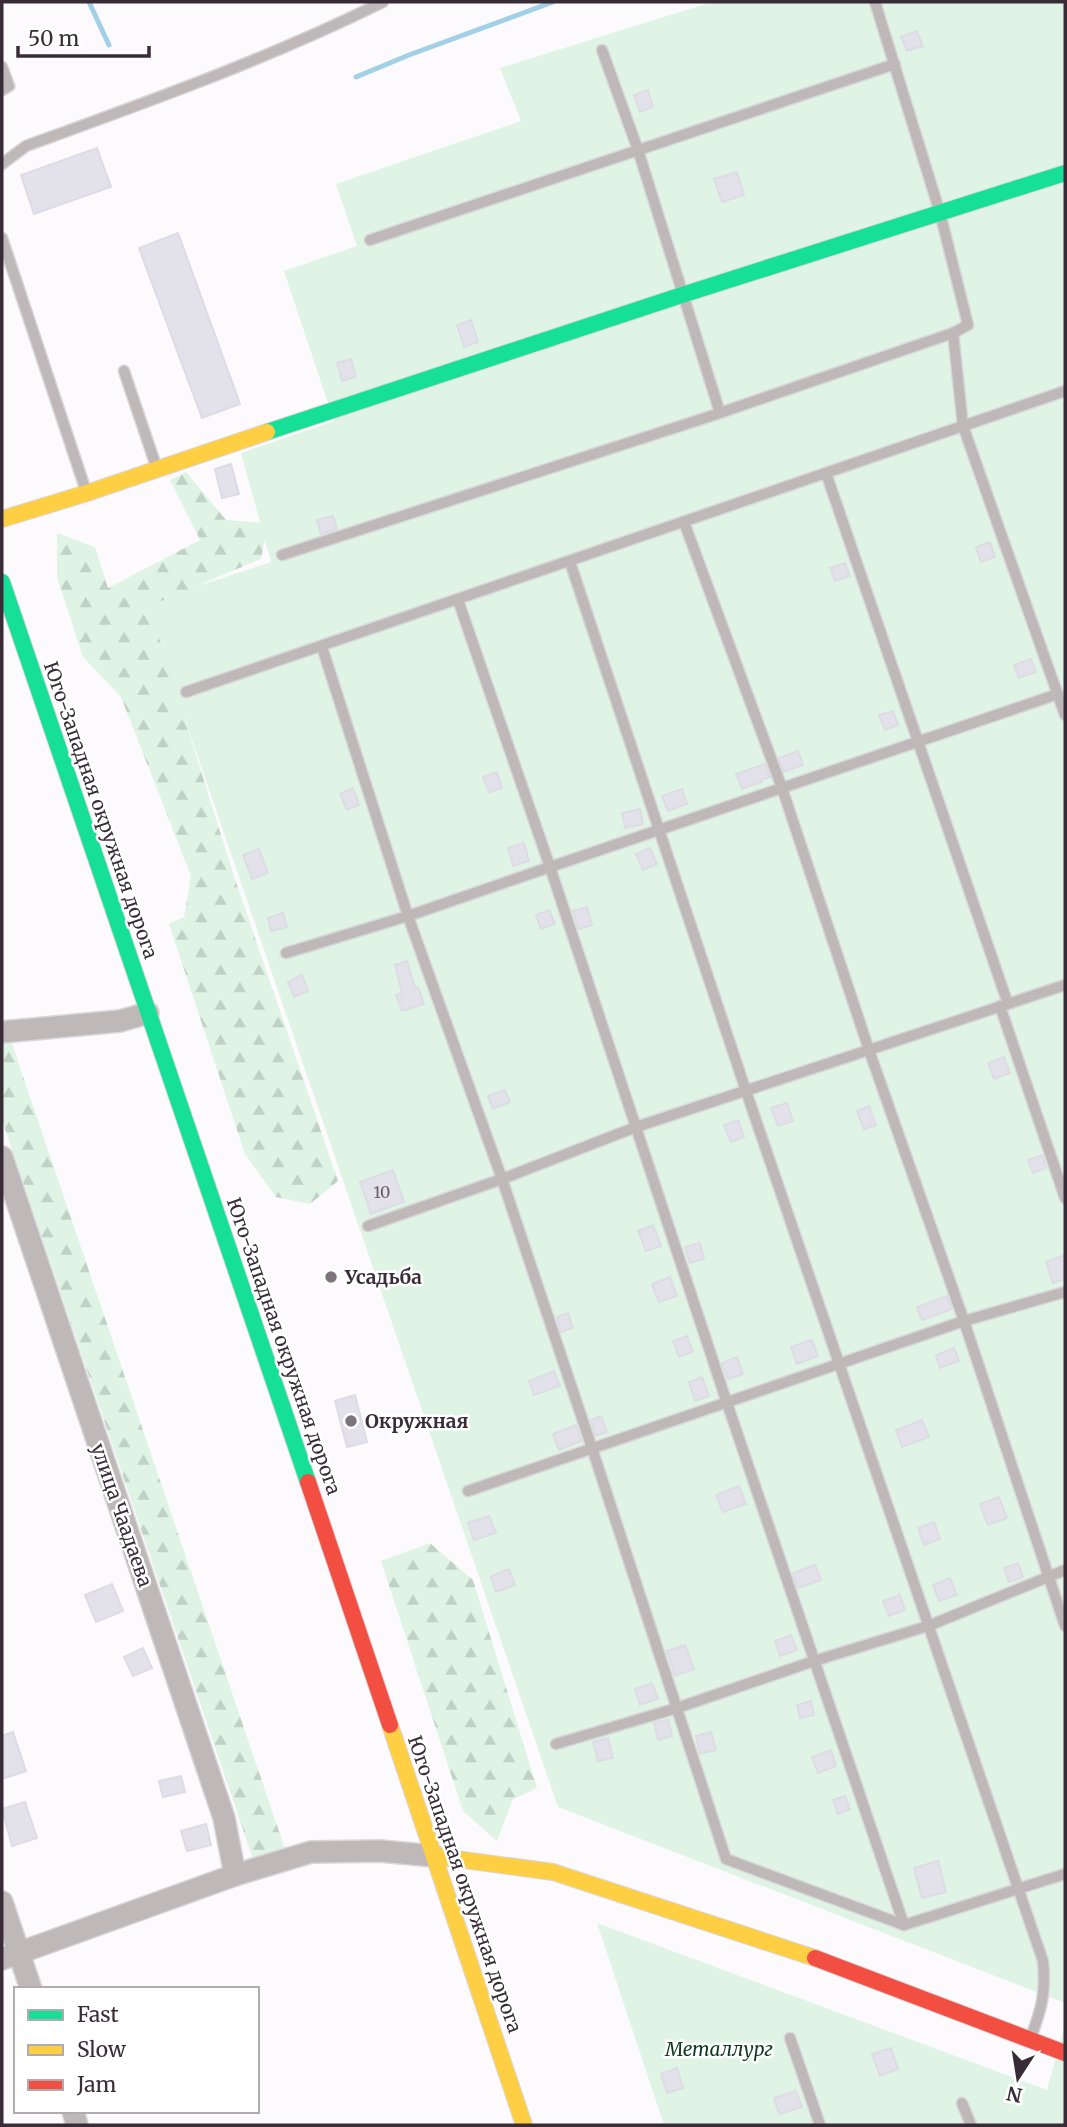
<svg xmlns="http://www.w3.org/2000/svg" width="1067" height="2127" viewBox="0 0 1067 2127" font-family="Merriweather,serif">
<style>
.green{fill:#dff4e5}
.forest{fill:url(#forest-firs)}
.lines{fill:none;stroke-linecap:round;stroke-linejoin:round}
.stream{stroke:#a2d0e6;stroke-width:5}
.building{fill:#e3e1ea;stroke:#dddce4;stroke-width:2}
.lane-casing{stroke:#d9d6d9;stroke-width:13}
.street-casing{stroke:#d9d6d9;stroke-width:24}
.fast-casing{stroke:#d9d6d9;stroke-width:18}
.slow-casing{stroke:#d9d6d9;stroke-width:18}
.jam-casing{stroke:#d9d6d9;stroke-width:18}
.lane{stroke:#beb9b8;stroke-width:10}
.street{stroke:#beb9b8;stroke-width:21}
.fast{stroke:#16e098;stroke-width:16}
.slow{stroke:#ffcf43;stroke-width:16}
.jam{stroke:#f24e42;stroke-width:16}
.poi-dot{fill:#7d757c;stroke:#fff;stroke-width:2.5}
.labels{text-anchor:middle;stroke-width:5;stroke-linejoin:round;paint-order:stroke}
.number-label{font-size:16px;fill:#665d66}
.street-label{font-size:19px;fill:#382d37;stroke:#fff}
.poi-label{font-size:19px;font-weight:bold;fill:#382d37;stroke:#fff;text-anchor:start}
.park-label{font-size:19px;font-style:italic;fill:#0c3920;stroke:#fff}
</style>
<defs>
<pattern id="forest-firs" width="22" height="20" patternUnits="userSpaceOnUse" patternTransform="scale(1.75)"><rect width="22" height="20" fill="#dff4e5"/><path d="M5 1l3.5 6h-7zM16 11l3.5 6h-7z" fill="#c0d2c5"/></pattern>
</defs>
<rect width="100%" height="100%" fill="#fdfafd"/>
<g class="green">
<polygon points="712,2 1065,2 1065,2003 558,1807 145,603 271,562 241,453 334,421 284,271 357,246 336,184 521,121 500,68"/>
<polygon points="597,1923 1047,2090 1065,2023 1065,2125 664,2125"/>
</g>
<g class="forest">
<polygon points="186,472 226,520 268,523 261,559 149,606 234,876 338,1181 310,1204 276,1197 245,1154 169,924 184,917 191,876 121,697 83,657 57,577 57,533 95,547 108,588 200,540 170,480"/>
<polygon points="10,1038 285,1849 253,1859 2,1120 2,1039"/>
<polygon points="430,1543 473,1580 537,1788 513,1799 497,1841 463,1811 381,1561"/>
</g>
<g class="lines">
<g class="stream">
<polyline points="89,2 109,45"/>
<polyline points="356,77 409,55 553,2"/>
</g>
</g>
<g class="building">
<polygon points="917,31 923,46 907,51 901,37"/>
<polygon points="648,90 653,107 640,112 634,95"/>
<polygon points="97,148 111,187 34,214 21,175"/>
<polygon points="737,172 744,195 722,202 714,179"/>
<polygon points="178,233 240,404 202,418 139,248"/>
<polygon points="471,320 478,342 464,347 457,325"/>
<polygon points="351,359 356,377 342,381 337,363"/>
<polygon points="231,464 239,494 222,498 215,469"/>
<polygon points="333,516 337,529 321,534 317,520"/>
<polygon points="990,542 995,557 981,562 976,547"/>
<polygon points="845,563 850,576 835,581 830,568"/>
<polygon points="1031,659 1036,672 1019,678 1014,665"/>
<polygon points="893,711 898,725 885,730 879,715"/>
<polygon points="798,751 803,765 784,772 779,758"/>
<polygon points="765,764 770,777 761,780 762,782 742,789 736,774"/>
<polygon points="497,772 502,788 489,792 483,777"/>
<polygon points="353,788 359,805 347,810 340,794"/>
<polygon points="682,789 687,804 668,811 662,796"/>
<polygon points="640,809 643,824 625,828 622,813"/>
<polygon points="524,843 529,861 513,866 508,848"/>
<polygon points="650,848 657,864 643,870 636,854"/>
<polygon points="259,849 268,873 252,879 243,855"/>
<polygon points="587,907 592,925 579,929 573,911"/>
<polygon points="549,910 555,924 541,929 536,915"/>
<polygon points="283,913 287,927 271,931 268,918"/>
<polygon points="407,961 415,988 418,987 424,1004 402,1011 396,995 402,993 395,965"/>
<polygon points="302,975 308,991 294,997 288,982"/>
<polygon points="1004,1057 1010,1073 994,1079 988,1063"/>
<polygon points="505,1090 510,1102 493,1109 488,1096"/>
<polygon points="787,1103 793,1121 778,1126 771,1108"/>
<polygon points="869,1106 876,1125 864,1130 857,1111"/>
<polygon points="738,1120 744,1137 731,1142 724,1125"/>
<polygon points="1042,1155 1046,1168 1033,1173 1028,1160"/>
<polygon points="393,1170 404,1202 371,1214 360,1182"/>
<polygon points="653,1225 661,1246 646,1251 638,1231"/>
<polygon points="700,1243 704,1259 690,1263 685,1247"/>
<polygon points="1065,1255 1065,1279 1053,1283 1046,1262"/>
<polygon points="670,1277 677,1296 659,1302 652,1284"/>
<polygon points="947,1296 952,1309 922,1320 917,1307"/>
<polygon points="568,1313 573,1328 561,1332 557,1317"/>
<polygon points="687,1336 693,1352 679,1357 673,1341"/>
<polygon points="812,1340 818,1356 797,1364 791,1347"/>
<polygon points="954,1348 959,1361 940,1368 936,1355"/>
<polygon points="737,1357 743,1374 728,1379 722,1363"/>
<polygon points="554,1371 560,1386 534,1395 529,1381"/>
<polygon points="702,1377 709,1396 695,1401 689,1382"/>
<polygon points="355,1395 367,1442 347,1447 335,1401"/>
<polygon points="601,1416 607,1432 596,1436 591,1420"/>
<polygon points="922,1420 929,1437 902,1447 896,1430"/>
<polygon points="576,1425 581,1441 559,1450 553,1434"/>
<polygon points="739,1486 746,1504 723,1512 716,1495"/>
<polygon points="999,1497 1007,1518 988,1525 980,1504"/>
<polygon points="489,1516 496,1533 474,1540 468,1523"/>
<polygon points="934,1522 940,1539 924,1545 918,1528"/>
<polygon points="1018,1563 1023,1577 1009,1582 1004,1568"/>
<polygon points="815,1565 821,1580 798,1588 793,1573"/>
<polygon points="509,1569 515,1585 496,1592 491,1576"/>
<polygon points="950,1578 957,1595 939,1601 933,1585"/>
<polygon points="112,1584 123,1611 96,1622 85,1595"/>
<polygon points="900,1595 905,1610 889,1616 883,1601"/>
<polygon points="791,1635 797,1650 780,1656 775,1641"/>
<polygon points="685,1645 694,1669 675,1676 667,1651"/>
<polygon points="143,1648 152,1668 133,1676 124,1657"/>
<polygon points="652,1683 658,1699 640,1705 635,1689"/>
<polygon points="811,1701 814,1715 800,1718 797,1705"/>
<polygon points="668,1720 672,1736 658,1740 654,1723"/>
<polygon points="13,1732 26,1771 2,1779 2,1736"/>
<polygon points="711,1732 716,1750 700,1754 696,1736"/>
<polygon points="608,1738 613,1758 598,1761 593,1742"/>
<polygon points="831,1750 836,1766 818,1773 812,1757"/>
<polygon points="181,1776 185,1792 163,1797 159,1781"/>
<polygon points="845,1796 850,1809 838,1814 833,1800"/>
<polygon points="25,1802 37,1838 12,1846 2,1809"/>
<polygon points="206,1824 211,1845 187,1851 181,1831"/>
<polygon points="938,1861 946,1892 922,1898 914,1868"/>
<polygon points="891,2048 898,2069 880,2076 872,2054"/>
<polygon points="677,2068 683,2088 667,2093 661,2074"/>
<polygon points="796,2091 802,2107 779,2114 774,2098"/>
</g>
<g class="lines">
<g class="lane-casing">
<g id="lane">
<polyline points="875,2 940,213 968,325 953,333 963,426 1065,715"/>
<polyline points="602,50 638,150 720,413"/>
<polyline points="2,67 9,86 2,90"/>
<path d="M 2,164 L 26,146 C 147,102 268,59 383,2"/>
<polyline points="2,238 86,491"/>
<polyline points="370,240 895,64"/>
<polyline points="124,371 156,466"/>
<polyline points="826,473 1008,1004"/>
<polyline points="684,522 782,788 869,1050 964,1321 1065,1626"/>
<polyline points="282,555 708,417 953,333"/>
<path d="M 570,562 L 746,1091 L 1043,1961 C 1046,1992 1042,2008 1031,2037"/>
<polyline points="458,600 550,867 1058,694"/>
<polyline points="322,647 408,916 502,1179 592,1448 726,1859 904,1925 1065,1874"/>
<polyline points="186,692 1065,391"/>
<polyline points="286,953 408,916 550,867 727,1403 904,1925"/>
<polyline points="1000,1006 1065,1198"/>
<polyline points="368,1226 502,1179 636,1127 1065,985"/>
<polyline points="468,1491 964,1321 1065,1292"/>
<polyline points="556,1744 677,1708 814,1661 928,1626 1065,1570"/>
<polyline points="790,2038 820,2125"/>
<polyline points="962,2103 971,2125"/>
</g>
</g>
<g class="street-casing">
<g id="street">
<polyline points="2,1032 120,1021 148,1013"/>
<polyline points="2,1157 224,1818 235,1875"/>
<polyline points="2,1902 31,1989"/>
<polyline points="2,1959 235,1875 311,1852 380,1851 434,1856"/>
<polyline points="73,2111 77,2125"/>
</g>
</g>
<g class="fast-casing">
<g id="fast">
<polyline points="267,432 682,295 1065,173"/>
<polyline points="2,582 308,1482"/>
</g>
</g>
<g class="slow-casing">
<g id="slow">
<polyline points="2,519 87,493 267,432"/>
<polyline points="390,1725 524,2125"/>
<polyline points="434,1856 553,1872 815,1958"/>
</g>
</g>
<g class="jam-casing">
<g id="jam">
<polyline points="308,1482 390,1725"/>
<polyline points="815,1958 1065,2053"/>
</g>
</g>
<use href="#lane" class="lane"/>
<use href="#street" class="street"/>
<use href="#fast" class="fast"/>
<use href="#slow" class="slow"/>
<use href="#jam" class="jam"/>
</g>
<g class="poi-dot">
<circle cx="331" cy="1277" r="7"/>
<circle cx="351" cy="1421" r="7"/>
</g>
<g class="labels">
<g class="number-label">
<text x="382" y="1198">10</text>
</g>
<g class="street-label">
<text transform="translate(101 810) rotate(71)" y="7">Юго-Западная окружная дорога</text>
<text transform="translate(284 1346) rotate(71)" y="7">Юго-Западная окружная дорога</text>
<text transform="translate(122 1515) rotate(71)" y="7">улица Чаадаева</text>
<text transform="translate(465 1884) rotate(71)" y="7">Юго-Западная окружная дорога</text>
</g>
<g class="poi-label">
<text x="345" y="1284">Усадьба</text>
<text x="365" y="1428">Окружная</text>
</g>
<g class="park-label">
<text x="719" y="2056">Металлург</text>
</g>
</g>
<rect width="1067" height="2127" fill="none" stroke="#382d37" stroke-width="7"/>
<rect x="14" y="1987" width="245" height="126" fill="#ffffff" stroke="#afabaf" stroke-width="2"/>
<rect x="28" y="2010" width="35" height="10" fill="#16e098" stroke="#afabaf" stroke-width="2"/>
<text x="77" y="2022" font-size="21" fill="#382d37">Fast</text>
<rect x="28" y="2045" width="35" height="10" fill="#ffcf43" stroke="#afabaf" stroke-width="2"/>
<text x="77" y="2057" font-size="21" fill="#382d37">Slow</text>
<rect x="28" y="2080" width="35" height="10" fill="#f24e42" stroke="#afabaf" stroke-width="2"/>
<text x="77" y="2092" font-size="21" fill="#382d37">Jam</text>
<g transform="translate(1018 2078) rotate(192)" stroke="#ffffff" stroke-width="5" paint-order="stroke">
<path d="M0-5L12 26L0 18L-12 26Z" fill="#382d37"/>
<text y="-10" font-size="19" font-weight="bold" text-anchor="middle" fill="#382d37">N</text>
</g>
<path d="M18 46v10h131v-10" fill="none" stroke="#382d37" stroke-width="3.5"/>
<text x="28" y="46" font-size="21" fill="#382d37" stroke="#ffffff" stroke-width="5" paint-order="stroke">50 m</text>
</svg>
